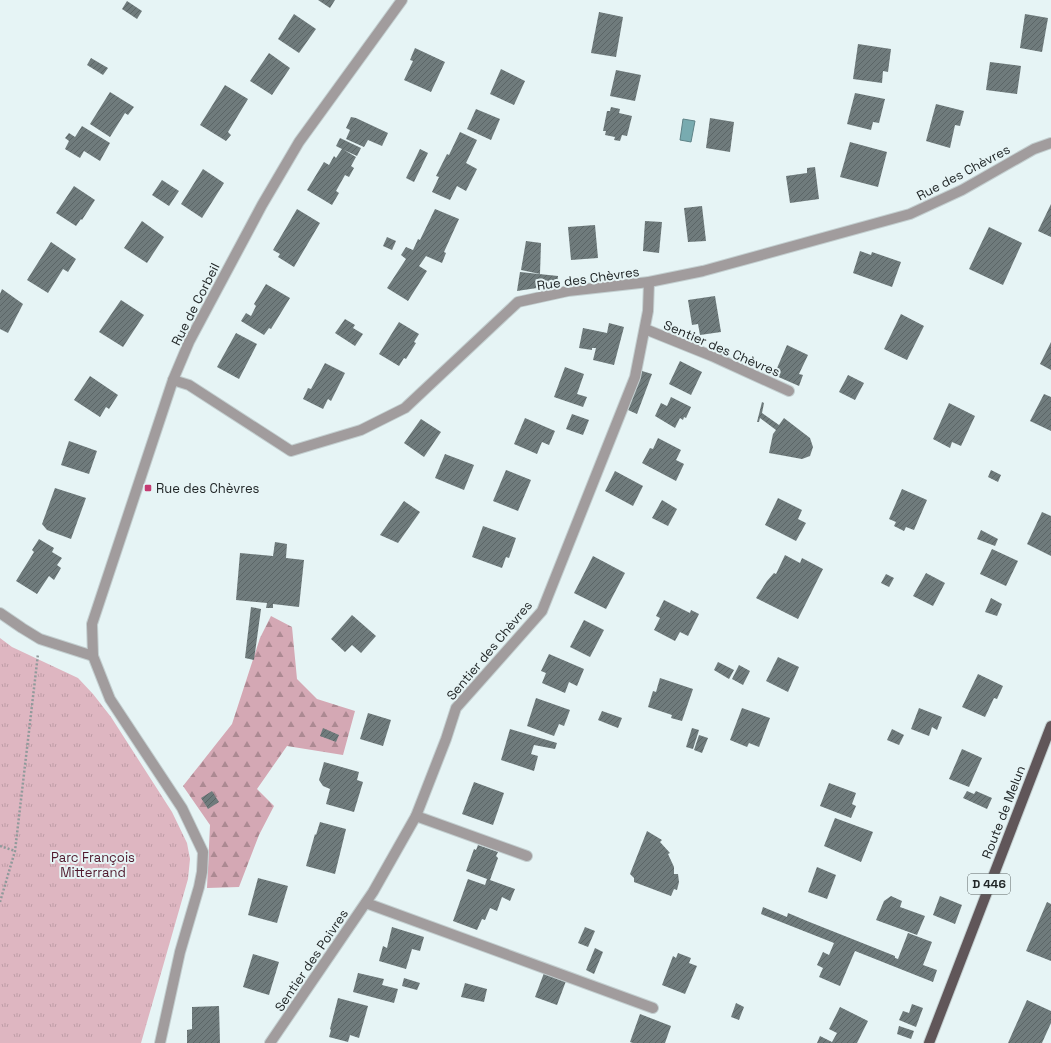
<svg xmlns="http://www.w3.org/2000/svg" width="1051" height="1043" viewBox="0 0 1051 1043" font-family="'Space Grotesk',sans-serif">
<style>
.forest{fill:url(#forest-firs)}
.park{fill:url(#park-tufts)}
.water{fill:#78abb0;stroke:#5e8387}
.building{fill:url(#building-hatch)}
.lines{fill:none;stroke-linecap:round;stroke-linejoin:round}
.minor-casing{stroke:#c3cfd0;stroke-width:12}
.major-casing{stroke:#c3cfd0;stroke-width:12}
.path{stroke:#909a9b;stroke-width:2.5;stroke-dasharray:2 2;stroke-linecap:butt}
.minor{stroke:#a19c9d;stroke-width:10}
.major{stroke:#605659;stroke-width:10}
.poi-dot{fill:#c53b72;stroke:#e6f4f5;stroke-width:1.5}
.labels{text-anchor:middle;stroke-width:4;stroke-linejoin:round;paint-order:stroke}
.shield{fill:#e6f4f5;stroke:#5c6465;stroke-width:1}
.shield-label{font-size:12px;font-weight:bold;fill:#212627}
.street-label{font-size:13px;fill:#212627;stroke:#e6f4f5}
.poi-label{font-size:13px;fill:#212627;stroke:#e6f4f5;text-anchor:start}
.park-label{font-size:13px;fill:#4f192d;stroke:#e6f4f5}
</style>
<defs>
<pattern id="forest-firs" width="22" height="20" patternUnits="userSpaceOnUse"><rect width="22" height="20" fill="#d4a8b4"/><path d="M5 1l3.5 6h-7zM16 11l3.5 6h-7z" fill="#ac8992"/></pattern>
<pattern id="park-tufts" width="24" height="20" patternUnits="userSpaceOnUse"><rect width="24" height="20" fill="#deb6c1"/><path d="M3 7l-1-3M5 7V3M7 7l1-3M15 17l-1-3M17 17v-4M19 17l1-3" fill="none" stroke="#be9ca6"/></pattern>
<pattern id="building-hatch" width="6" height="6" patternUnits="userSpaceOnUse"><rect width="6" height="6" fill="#6f7b7c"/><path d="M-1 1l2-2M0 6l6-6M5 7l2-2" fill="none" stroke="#5b6566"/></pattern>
</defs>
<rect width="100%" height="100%" fill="#e6f4f5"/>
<polygon class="forest" points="271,616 292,627 297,679 317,699 355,711 343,755 287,746 257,789 274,806 259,835 239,887 207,888 210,825 183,786 232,724 260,638"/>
<polygon class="park" points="0,638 12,647 78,678 93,694 111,717 172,812 187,843 190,859 188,879 141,1043 0,1043"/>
<polygon class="water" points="683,119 695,121 691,142 680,140"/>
<g class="building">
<polygon points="318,0 335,0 330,8"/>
<polygon points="127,1 142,11 137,19 122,9"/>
<polygon points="599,12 623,17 616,57 591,53"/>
<polygon points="294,14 316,29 299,53 278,39"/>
<polygon points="1025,14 1048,18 1042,52 1020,48"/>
<polygon points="858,44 891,49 888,72 883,71 882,83 853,79"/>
<polygon points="415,48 445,62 431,92 404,80 413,61 410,60"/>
<polygon points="269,53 290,68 272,95 250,81"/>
<polygon points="91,58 108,68 103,75 87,65"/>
<polygon points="990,62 1021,66 1017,94 986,90"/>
<polygon points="501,69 525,81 514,105 490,94"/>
<polygon points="616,70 641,75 635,101 610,96"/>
<polygon points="225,85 248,99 228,132 231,135 226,141 200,125"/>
<polygon points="110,92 134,107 128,115 125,113 110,137 90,124"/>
<polygon points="855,93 885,99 879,123 873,122 871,130 847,124"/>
<polygon points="936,104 964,111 960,126 955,125 950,148 926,141"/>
<polygon points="611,107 620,109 619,113 632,116 627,136 622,135 620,141 614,140 615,137 605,135 606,131 603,131 607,111 610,111"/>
<polygon points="476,109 500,119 491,140 467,129"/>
<polygon points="351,117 356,118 388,133 382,146 368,140 364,147 346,139 350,130 346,128"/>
<polygon points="710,118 734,122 730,152 706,148"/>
<polygon points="82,126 110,143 100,161 84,151 80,158 65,149 69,141 65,138 69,133 75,137"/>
<polygon points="460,132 477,140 466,163 477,169 466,191 457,186 450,200 432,192 439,177 436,176 447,154 449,155"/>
<polygon points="340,138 361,148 357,156 344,150 356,157 351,166 354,168 349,177 345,175 336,191 339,193 332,205 307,190 324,162 329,165 334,156 336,158 342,149 336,146"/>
<polygon points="850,142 887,152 878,187 840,177"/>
<polygon points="420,149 428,153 414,182 406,178"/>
<polygon points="815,167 819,199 790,203 786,176 807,173 807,168"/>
<polygon points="203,169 224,183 202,218 181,204"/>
<polygon points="162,180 179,191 169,206 152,195"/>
<polygon points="74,186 95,200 82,220 81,219 76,226 56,213"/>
<polygon points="1051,204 1051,237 1038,231"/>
<polygon points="702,206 706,241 688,242 684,208"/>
<polygon points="297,209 320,223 294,267 278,257 280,254 273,250"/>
<polygon points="435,209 459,219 444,252 446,253 442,263 426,256 419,266 427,271 408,301 387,288 406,259 401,255 406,247 413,250 418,239 420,240"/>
<polygon points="142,221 164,237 147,263 124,248"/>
<polygon points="645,221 662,222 659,253 643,251"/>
<polygon points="595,225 598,258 571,260 568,227"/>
<polygon points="989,227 1022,243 1003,285 969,269"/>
<polygon points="387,237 396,241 392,250 383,246"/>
<polygon points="526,241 541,243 540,274 521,270"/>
<polygon points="51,242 76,259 68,272 63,269 48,293 27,280"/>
<polygon points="860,251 871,255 872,252 901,262 892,287 853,273"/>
<polygon points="520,272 558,276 557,285 517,291"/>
<polygon points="266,284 290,298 271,329 269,328 264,335 241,321 246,313 251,316 256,306 254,304"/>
<polygon points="2,289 23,304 8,333 0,329 0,294"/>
<polygon points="715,296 721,332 700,335 698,324 692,325 688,300"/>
<polygon points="121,300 144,315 123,347 99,332"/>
<polygon points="901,314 924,326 907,360 884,349"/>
<polygon points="345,319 355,325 353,328 363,334 355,346 335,333"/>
<polygon points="399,322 419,334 414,342 416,343 406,359 404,358 399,366 379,354"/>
<polygon points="609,323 624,327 614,365 593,360 596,348 592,348 592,350 579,348 583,328 607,333"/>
<polygon points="236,333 257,344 239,379 217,367"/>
<polygon points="1051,342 1051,370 1040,364"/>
<polygon points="787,345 808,355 799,374 803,375 799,386 774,375"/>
<polygon points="680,361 702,372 691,395 669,384"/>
<polygon points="325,363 345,373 331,401 328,399 323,409 303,399 308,388 311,389"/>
<polygon points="565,367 584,374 577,394 587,397 583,407 554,397"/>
<polygon points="642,371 652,374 637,414 628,410"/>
<polygon points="848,375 864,383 855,400 839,392"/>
<polygon points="90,376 118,395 109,409 106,407 100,417 74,400"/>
<polygon points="1044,394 1051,397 1051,431 1030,421"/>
<polygon points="671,397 691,407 686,418 684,417 683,420 680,418 675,428 655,416 661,403 667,406"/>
<polygon points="762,402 764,403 762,413 779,425 784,418 810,438 813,447 810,456 802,459 769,453 773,434 776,430 760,418 759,422 757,422"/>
<polygon points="949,403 975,416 961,446 952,442 950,448 933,439"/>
<polygon points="572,414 589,420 583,435 566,429"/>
<polygon points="525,418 555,431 549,445 542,442 537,454 514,444"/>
<polygon points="421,419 441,432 424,457 404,443"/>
<polygon points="658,438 681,450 676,460 684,464 676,481 642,463 650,448 653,449"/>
<polygon points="69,441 97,451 89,474 61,465"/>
<polygon points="445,454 474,465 464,490 435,478"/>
<polygon points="506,470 531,480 518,511 493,501"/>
<polygon points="991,470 1001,475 998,482 988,477"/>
<polygon points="615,471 643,486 633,506 605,491"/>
<polygon points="55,488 86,498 71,539 47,530 42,524"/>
<polygon points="902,489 927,500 914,530 906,527 904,531 894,526 896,522 889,519"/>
<polygon points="778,498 802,510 798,519 806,523 796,541 765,525"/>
<polygon points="662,500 677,509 668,526 652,518"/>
<polygon points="404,501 420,512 398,543 380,535"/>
<polygon points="1042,512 1051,516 1051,556 1027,544"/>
<polygon points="483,526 516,538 509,558 506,557 502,568 472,557"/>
<polygon points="981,530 998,539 995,546 977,539"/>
<polygon points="39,539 54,548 52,552 62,558 57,565 61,568 54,580 49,576 37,594 16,581 34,552 32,550"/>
<polygon points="275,542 287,544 286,558 304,560 299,607 273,604 273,608 266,608 267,603 236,600 240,553 273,556"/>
<polygon points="992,549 1018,561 1006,586 980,574"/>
<polygon points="785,555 800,563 802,558 823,569 798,619 756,598 767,581 774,573 776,574"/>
<polygon points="593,556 625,573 606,609 574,593"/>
<polygon points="926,573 945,583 933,606 913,596"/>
<polygon points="886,574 894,578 889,587 881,583"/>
<polygon points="991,598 1002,604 997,616 985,612"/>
<polygon points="664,600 690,613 691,610 699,614 688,636 680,632 675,641 654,630 660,618 656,616"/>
<polygon points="251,607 261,609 254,660 245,658"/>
<polygon points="352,615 376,636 361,653 352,645 345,652 331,639"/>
<polygon points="584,620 604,630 590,657 570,647"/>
<polygon points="549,654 584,669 577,686 569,682 565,693 542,683 546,673 541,671"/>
<polygon points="778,657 799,667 788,692 766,681"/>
<polygon points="718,662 734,670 729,679 714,670"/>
<polygon points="739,665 750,671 743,685 732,679"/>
<polygon points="978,674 1003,686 997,699 994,698 985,717 962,707"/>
<polygon points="660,678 693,689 682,721 671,718 672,715 648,707 653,691 656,692"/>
<polygon points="536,698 570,710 564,726 559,724 554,736 527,726"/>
<polygon points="742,708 770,718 759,747 749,743 747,747 730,740"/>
<polygon points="919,708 942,717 937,730 932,727 929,736 911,729"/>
<polygon points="602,711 622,718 618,728 598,720"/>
<polygon points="368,713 391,720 383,746 360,739"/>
<polygon points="323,728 339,735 336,742 320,736"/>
<polygon points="692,728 699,730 693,749 686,747"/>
<polygon points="510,729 557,743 555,749 534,745 531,754 538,756 534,771 501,760"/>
<polygon points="892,729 904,735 899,745 887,740"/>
<polygon points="699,735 708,738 702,753 694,750"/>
<polygon points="962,749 982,758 969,787 949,779"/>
<polygon points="324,762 359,772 357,780 363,782 354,812 326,804 330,789 323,786 319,780"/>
<polygon points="474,782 504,793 493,825 462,814"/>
<polygon points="829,783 856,793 852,804 856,806 851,818 820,806"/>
<polygon points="212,791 219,802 208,809 201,798"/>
<polygon points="967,791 974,794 976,791 992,798 987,809 963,798"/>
<polygon points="835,818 873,832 861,862 824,846"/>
<polygon points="320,822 346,829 335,874 306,866 315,834 316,835"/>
<polygon points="647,831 662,840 660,842 670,853 668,854 674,867 674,874 678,874 679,882 677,890 674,889 671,896 634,882 634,878 630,874"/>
<polygon points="478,845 498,852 496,856 498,858 490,880 515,889 510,901 502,897 497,911 490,908 485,920 482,919 477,930 453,921 468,879 485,885 487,879 466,871 474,849 476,850"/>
<polygon points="817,867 836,875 827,899 808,892"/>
<polygon points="258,878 288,886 277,923 248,915"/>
<polygon points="891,896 902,901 900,907 925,916 917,935 876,920 884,901"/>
<polygon points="940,896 962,905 955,924 933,915"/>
<polygon points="1047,902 1051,904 1051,961 1026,951"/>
<polygon points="763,907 787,917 788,913 807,921 895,956 895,958 898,959 908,933 932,942 923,965 937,970 933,982 855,951 840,986 819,977 823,968 817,965 823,952 829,955 834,943 761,914"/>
<polygon points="392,927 424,937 420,951 412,949 406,969 379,961 383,946 387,948"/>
<polygon points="585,927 595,931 588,947 578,943"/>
<polygon points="595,948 603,952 594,974 586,970"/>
<polygon points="678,953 691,958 689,963 697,966 685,994 662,985 673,956 676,958"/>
<polygon points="253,954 279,962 269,995 243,987"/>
<polygon points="358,973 384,979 382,985 398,989 394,1003 353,992"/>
<polygon points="544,973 566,981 557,1005 535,997"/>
<polygon points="404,978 420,983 417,990 402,986"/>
<polygon points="465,983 487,989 484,1002 461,997"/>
<polygon points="338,998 368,1006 359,1038 350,1035 348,1042 329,1037 331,1030 330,1029"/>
<polygon points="1027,1000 1051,1011 1051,1023 1042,1043 1008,1043"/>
<polygon points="736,1003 744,1007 739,1020 731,1017"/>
<polygon points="912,1004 923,1008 916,1027 899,1020 903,1011 909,1013"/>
<polygon points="219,1006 220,1043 187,1043 187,1030 192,1029 192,1007"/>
<polygon points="840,1007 868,1021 857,1043 817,1043 820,1036 832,1042 837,1033 829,1029"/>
<polygon points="640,1014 671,1026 665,1043 633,1043 630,1042"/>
<polygon points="899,1026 914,1031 911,1039 897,1034"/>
</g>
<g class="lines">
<g class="minor-casing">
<g id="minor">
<polyline points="645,329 712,356 789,391"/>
<polyline points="173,380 189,385 291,451 361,430 405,408 518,302 568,291 649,282 703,271 910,214 962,190 1034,149 1051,143"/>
<polyline points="0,613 22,628 40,639 93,656"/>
<polyline points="416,816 527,856"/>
<polyline points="366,903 653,1008"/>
<polyline points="160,1043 180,952 199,887 202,872 203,852 182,808 110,699 93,656 92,624 173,380 189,342 262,205 299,142 402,0"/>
<polyline points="270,1043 373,892 416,816 446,739 456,708 542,611 635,377 648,311 649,282"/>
</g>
</g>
<g class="major-casing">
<polyline id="major" points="929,1043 1051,726"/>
</g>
<g class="path">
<polyline points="0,846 15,851"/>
<polyline points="0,902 15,851 38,654"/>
</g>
<use href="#minor" class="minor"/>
<use href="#major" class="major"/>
</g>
<rect class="poi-dot" x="144" y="484" width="8" height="8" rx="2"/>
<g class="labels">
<rect class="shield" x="968" y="874" width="42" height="20" rx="3"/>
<g class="shield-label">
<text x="989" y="888">D 446</text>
</g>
<g class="street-label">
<text transform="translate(963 172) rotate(-28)" y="5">Rue des Chèvres</text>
<text transform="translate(588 278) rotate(-8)" y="5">Rue des Chèvres</text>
<text transform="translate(195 304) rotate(-63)" y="5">Rue de Corbeil</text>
<text transform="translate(722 348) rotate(23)" y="5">Sentier des Chèvres</text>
<text transform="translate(489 650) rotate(-50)" y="5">Sentier des Chèvres</text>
<text transform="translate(1003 812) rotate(-69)" y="5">Route de Melun</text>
<text transform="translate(311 960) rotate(-56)" y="5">Sentier des Poivres</text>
</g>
<g class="poi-label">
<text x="156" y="493">Rue des Chèvres</text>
</g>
<g class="park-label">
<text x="93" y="862">Parc François<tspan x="93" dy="15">Mitterrand</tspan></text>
</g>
</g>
</svg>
